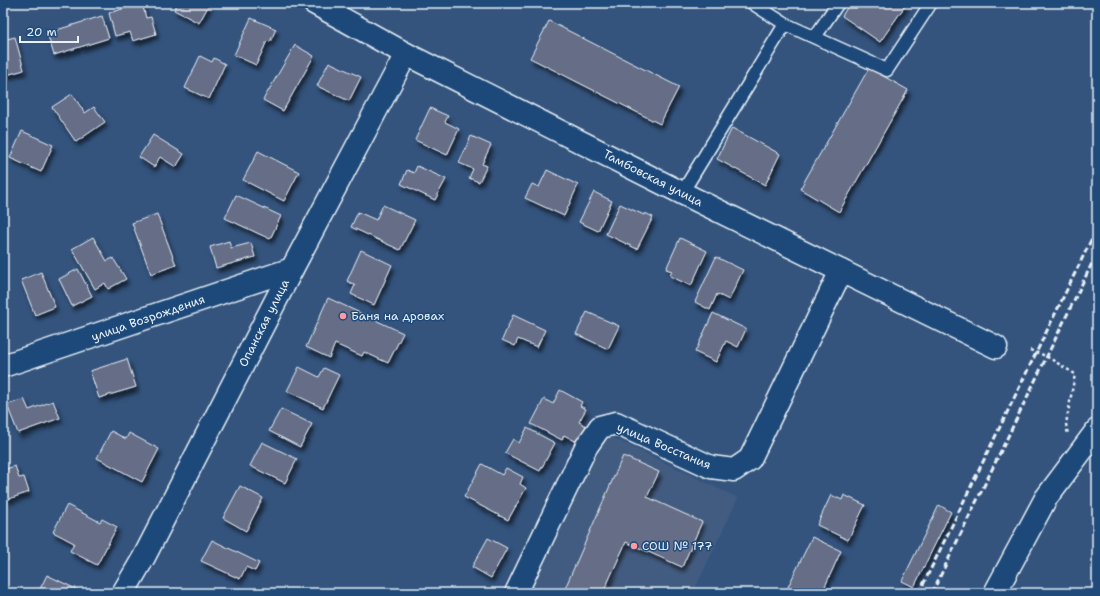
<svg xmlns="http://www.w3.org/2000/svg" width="1100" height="596" viewBox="0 0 1100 596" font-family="'Shantell Sans',sans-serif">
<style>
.built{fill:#435c81}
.building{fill:#656d87;stroke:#e8f1f8;filter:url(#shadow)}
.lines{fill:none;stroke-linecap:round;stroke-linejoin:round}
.lane-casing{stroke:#e8f1f8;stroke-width:15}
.street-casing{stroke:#e8f1f8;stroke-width:25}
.path{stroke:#e8f1f8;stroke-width:2.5;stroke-dasharray:3 3;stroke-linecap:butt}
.lane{stroke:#1f4a7a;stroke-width:12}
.street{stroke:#1f4a7a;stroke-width:22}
.rail{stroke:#e8f1f8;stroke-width:3;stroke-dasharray:6 3;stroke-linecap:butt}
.poi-dot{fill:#ff9aa2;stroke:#1f4a7a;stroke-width:1.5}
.labels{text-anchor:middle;stroke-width:3;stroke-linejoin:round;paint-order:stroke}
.street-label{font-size:12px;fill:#e8f1f8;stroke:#1f4a7a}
.poi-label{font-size:12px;fill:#e8f1f8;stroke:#1f4a7a;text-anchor:start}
</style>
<defs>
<filter id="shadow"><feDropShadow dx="2.5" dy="4.5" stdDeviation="2" flood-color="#0009"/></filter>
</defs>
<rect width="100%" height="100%" fill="#34547e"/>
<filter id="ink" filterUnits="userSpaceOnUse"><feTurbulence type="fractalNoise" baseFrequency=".025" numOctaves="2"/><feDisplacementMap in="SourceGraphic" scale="8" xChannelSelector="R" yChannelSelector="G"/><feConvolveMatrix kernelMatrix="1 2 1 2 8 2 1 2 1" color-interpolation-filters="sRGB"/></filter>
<g filter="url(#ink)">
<polygon class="built" points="605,434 738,498 693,593 529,593"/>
<g class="building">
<polygon points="142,3 146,18 151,17 156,34 133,41 130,32 115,36 109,13"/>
<polygon points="175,3 210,3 199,23 174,10 177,4"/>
<polygon points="850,3 907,3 880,42 842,16"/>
<polygon points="102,16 109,38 54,55 47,33"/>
<polygon points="251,18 276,29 270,42 267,41 256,65 234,55"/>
<polygon points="549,21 679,87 660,124 530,58"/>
<polygon points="15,37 24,70 3,76 3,40"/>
<polygon points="295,45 314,56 283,111 263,100"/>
<polygon points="200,56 212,62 214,58 225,64 209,99 185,88"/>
<polygon points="329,62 361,77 349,101 317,86"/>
<polygon points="869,68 908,90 839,212 800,189"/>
<polygon points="72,94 85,113 94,107 105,122 76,142 52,107"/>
<polygon points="430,108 448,116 445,122 459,129 447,155 415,140"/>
<polygon points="732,128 780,154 765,185 717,159"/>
<polygon points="22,131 53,145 41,172 10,158"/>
<polygon points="153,135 184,154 176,167 160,157 154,167 139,157"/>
<polygon points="471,136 491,145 482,164 487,166 479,182 469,178 473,169 459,163"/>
<polygon points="258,151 299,172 284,201 243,180"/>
<polygon points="417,166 446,179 435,200 401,184 407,170 414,173"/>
<polygon points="547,170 578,185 564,216 525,198 532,184 539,187"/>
<polygon points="594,192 612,201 598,231 579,222"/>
<polygon points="236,195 281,216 270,239 225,218"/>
<polygon points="620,204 644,215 645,213 653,217 637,249 606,234"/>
<polygon points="383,205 415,220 400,250 351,227 358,212 376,220"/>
<polygon points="157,214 176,265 151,274 132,223"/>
<polygon points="93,237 107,261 113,258 126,279 108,289 105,283 95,289 72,249"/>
<polygon points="680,238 707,251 691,286 670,276 672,271 666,269"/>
<polygon points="229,241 231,248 251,243 255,257 216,268 210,247"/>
<polygon points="361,250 392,265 374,305 351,294 355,285 347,281"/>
<polygon points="716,257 743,270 729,300 717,294 710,310 695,302"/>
<polygon points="78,269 92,296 72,306 59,279"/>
<polygon points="41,272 55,307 35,315 21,280"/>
<polygon points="328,298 403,333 388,363 364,352 362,356 335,344 329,358 306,347"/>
<polygon points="587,312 619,326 608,349 576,334"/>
<polygon points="713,313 746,329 738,347 726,341 716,362 695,352"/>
<polygon points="513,315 545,330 537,347 518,339 515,346 502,340"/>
<polygon points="127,359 136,387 99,398 90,371"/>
<polygon points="299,367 319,377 324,368 339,375 323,408 287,391"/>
<polygon points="560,390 582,402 580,406 586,409 579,422 586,426 577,442 564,435 562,440 531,424 544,399 553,404"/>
<polygon points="24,399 29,410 53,401 60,418 18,433 7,405"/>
<polygon points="281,409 312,424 300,447 269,431"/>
<polygon points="527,428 555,443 540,471 505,453 513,439 519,443"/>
<polygon points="111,431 126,439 129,433 159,449 142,482 97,458"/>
<polygon points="262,442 297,459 285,483 250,466"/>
<polygon points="623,456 659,472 647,497 702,522 682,567 626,542 603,593 563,593"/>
<polygon points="482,464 502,475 506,468 523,477 520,484 526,488 508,520 464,497"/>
<polygon points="15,466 19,478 24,477 29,492 6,500 3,490 3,470"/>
<polygon points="240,486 263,498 246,531 223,518"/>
<polygon points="831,495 842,500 844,495 865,505 848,540 817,525"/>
<polygon points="67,505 100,522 102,519 117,527 97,565 70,551 74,543 53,532"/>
<polygon points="939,505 951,512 914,587 902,581"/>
<polygon points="812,537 841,551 822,593 795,593 787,589"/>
<polygon points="488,538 507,548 491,578 472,567"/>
<polygon points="212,540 259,563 255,571 246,567 240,579 201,561"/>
<polygon points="47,575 82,592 82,593 38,593"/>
</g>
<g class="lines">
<g class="lane-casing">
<g id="lane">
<polyline points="752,3 785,24 887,70 931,3"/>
<polyline points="815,37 838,3"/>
<polyline points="682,193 785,24"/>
</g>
</g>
<g class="street-casing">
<g id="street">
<polyline points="314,3 406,54 682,193 996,347"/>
<polyline points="3,366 292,269"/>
<polyline points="123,593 144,557 292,269 406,54"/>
<polyline points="516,593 586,447 600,427 616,423 711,467 734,470 750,459 841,271"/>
<polyline points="995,593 1046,498 1097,430"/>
</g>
</g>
<polyline class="path" points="1030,350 1046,356 1075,374 1066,424 1068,435"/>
<use href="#lane" class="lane"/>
<use href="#street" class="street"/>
<g class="rail">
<polyline points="919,593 1097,228"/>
<polyline points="932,593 1097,253"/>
</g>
</g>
</g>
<g class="poi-dot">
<circle cx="343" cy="316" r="4"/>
<circle cx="634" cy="546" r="4"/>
</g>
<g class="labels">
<g class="street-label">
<text transform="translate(653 178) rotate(27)" y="4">Тамбовская улица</text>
<text transform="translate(148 318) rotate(-19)" y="4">улица Возрождения</text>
<text transform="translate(264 323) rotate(-63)" y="4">Опанская улица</text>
<text transform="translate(664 446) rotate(23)" y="4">улица Восстания</text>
</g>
<g class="poi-label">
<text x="351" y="320">Баня на дровах</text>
<text x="642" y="550">СОШ № 177</text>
</g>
</g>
<rect width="1100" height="596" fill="none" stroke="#1f4a7a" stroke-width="16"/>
<rect x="8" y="8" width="1084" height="580" fill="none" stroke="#e8f1f8" stroke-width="1.5" filter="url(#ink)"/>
<path d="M20 36v6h58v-6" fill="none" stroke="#e8f1f8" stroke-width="2"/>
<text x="26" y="36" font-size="12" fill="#e8f1f8" stroke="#1f4a7a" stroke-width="3" paint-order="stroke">20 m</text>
</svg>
